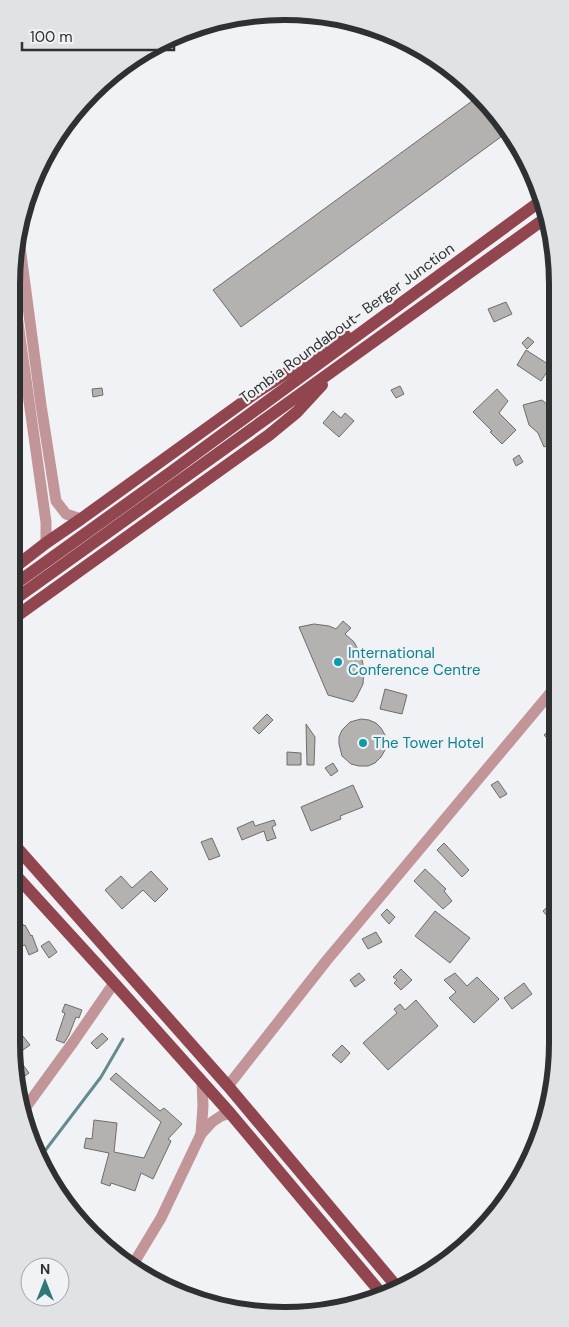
<svg xmlns="http://www.w3.org/2000/svg" width="569" height="1327" viewBox="0 0 569 1327" font-family="'DM Sans',sans-serif">
<style>
.lines{fill:none;stroke-linecap:round;stroke-linejoin:round}
.stream{stroke:#648c90;stroke-width:3}
.building{fill:#b4b2b0;stroke:#6f6d6a}
.minor{stroke:#c29598;stroke-width:11}
.major{stroke:#91454f;stroke-width:12}
.culture-dot{fill:#0f9aa8;stroke:#f0f2f5;stroke-width:2}
.labels{text-anchor:middle;stroke-width:4.5;stroke-linejoin:round;paint-order:stroke}
.street-label{font-size:15px;fill:#2f3031;stroke:#f0f2f5}
.culture-label{font-size:15px;fill:#0d838f;stroke:#f0f2f5;text-anchor:start}
.rim{fill:none;stroke:#2f3031;stroke-width:6}
</style>
<rect width="100%" height="100%" fill="#f0f2f5"/>
<g class="lines">
<polyline class="stream" points="41,1156 101,1077 123,1039"/>
</g>
<g class="building">
<polygon points="479,96 501,118 509,131 241,327 213,290"/>
<polygon points="506,302 512,314 494,322 488,309"/>
<polygon points="528,337 534,342 527,349 522,343"/>
<polygon points="526,350 551,366 541,381 517,365"/>
<polygon points="400,386 404,394 396,398 391,390"/>
<polygon points="102,388 103,395 93,397 92,389"/>
<polygon points="497,389 508,401 499,413 516,430 502,444 490,432 492,431 473,412"/>
<polygon points="542,400 549,406 556,402 556,441 544,447 538,433 529,425 523,405"/>
<polygon points="333,411 341,418 345,413 354,421 339,437 323,423"/>
<polygon points="519,455 523,462 516,466 513,459"/>
<polygon points="343,621 351,628 345,634 354,642 361,655 364,669 363,684 356,698 353,702 328,695 299,627 314,624 329,626 336,629"/>
<polygon points="385,689 407,695 402,714 380,709"/>
<polygon points="267,714 273,720 259,734 253,728"/>
<polygon points="361,719 369,720 376,723 381,728 385,735 386,742 385,750 381,757 375,763 368,766 359,766 351,764 342,756 339,744 339,737 342,730 350,722"/>
<polygon points="557,723 557,749 544,735"/>
<polygon points="306,724 315,737 314,765 307,765"/>
<polygon points="287,752 301,753 301,765 287,765"/>
<polygon points="333,763 338,771 331,776 325,768"/>
<polygon points="498,781 507,794 500,798 491,785"/>
<polygon points="353,785 363,807 340,816 341,819 311,831 301,807"/>
<polygon points="557,799 557,820 547,808"/>
<polygon points="274,820 276,825 272,827 276,838 267,841 264,831 242,840 237,828 253,821 255,826"/>
<polygon points="212,838 220,856 209,860 201,842"/>
<polygon points="444,843 469,870 462,877 437,850"/>
<polygon points="425,869 446,889 444,891 452,901 443,909 414,881"/>
<polygon points="151,871 168,889 155,902 143,890 122,909 105,890 121,876 132,888"/>
<polygon points="557,898 557,928 543,911"/>
<polygon points="11,905 24,926 25,925 31,936 32,935 38,951 29,955 25,945 22,946 11,928"/>
<polygon points="387,909 395,917 389,924 381,915"/>
<polygon points="435,911 470,938 450,963 415,936"/>
<polygon points="376,932 382,942 368,949 362,939"/>
<polygon points="49,941 57,952 49,958 41,946"/>
<polygon points="401,969 412,980 401,990 394,983 397,980 393,977"/>
<polygon points="359,973 365,980 355,987 350,980"/>
<polygon points="455,973 467,986 477,977 499,999 474,1023 449,998 456,992 444,980"/>
<polygon points="524,983 532,994 512,1009 504,998"/>
<polygon points="416,1000 438,1026 388,1070 363,1043 397,1013 394,1009 400,1004 405,1010"/>
<polygon points="65,1004 82,1010 79,1018 76,1017 69,1035 64,1043 56,1040 65,1013 62,1012"/>
<polygon points="11,1021 30,1045 16,1055 29,1073 18,1081 11,1042"/>
<polygon points="102,1033 108,1039 97,1049 91,1043"/>
<polygon points="342,1045 350,1053 341,1063 332,1055"/>
<polygon points="116,1073 160,1111 164,1108 182,1124 168,1139 171,1141 153,1179 141,1173 135,1191 111,1183 110,1186 101,1183 109,1153 84,1148 86,1138 92,1139 94,1120 117,1123 114,1152 144,1158 161,1122 110,1079"/>
</g>
<g class="lines">
<g class="minor">
<polyline points="19,239 41,405 56,501 66,514 81,519"/>
<polyline points="12,280 46,522 46,543"/>
<polyline points="228,1086 327,960 557,685"/>
<polyline points="23,1111 74,1041 114,983"/>
<polyline points="201,1134 203,1106 202,1082"/>
<polyline points="132,1266 161,1218 201,1134 212,1122 221,1116 230,1113"/>
</g>
<g class="major">
<polyline points="11,570 46,543 81,519 257,392 345,335"/>
<polyline points="11,587 171,472 542,200"/>
<polyline points="11,602 547,217"/>
<polyline points="11,620 269,435 297,412 322,385"/>
<polyline points="11,841 228,1086 397,1287"/>
<polyline points="11,870 114,983 230,1113 381,1293"/>
</g>
</g>
<g class="culture-dot">
<circle cx="338" cy="662" r="5"/>
<circle cx="363" cy="743" r="5"/>
</g>
<g class="labels">
<g class="street-label">
<text transform="translate(347 323) rotate(-36)" y="5">Tombia Roundabout- Berger Junction</text>
</g>
<g class="culture-label">
<text x="348" y="658">International<tspan x="348" dy="17">Conference Centre</tspan></text>
<text x="373" y="748">The Tower Hotel</text>
</g>
</g>
<path d="M0 0H569V1327H0ZM284 20H285A264 264 0 0 1 549 284V1043A264 264 0 0 1 285 1307H284A264 264 0 0 1 20 1043V284A264 264 0 0 1 284 20Z" fill="#e1e2e5" fill-rule="evenodd"/>
<path class="rim" d="M284 20H285A264 264 0 0 1 549 284V1043A264 264 0 0 1 285 1307H284A264 264 0 0 1 20 1043V284A264 264 0 0 1 284 20Z"/>
<g transform="translate(45 1282)"><circle r="24" fill="#f0f2f5" stroke="#a3a4a7"/>
<path d="M0-4L9 19L0 12L-9 19Z" fill="#2e7878"/>
<text y="-8" font-size="14" font-weight="bold" text-anchor="middle" fill="#2f3031">N</text>
</g>
<path d="M22 42v8h152v-8" fill="none" stroke="#2f3031" stroke-width="2.5"/>
<text x="30" y="42" font-size="15" fill="#2f3031" stroke="#f0f2f5" stroke-width="4" paint-order="stroke">100 m</text>
</svg>
